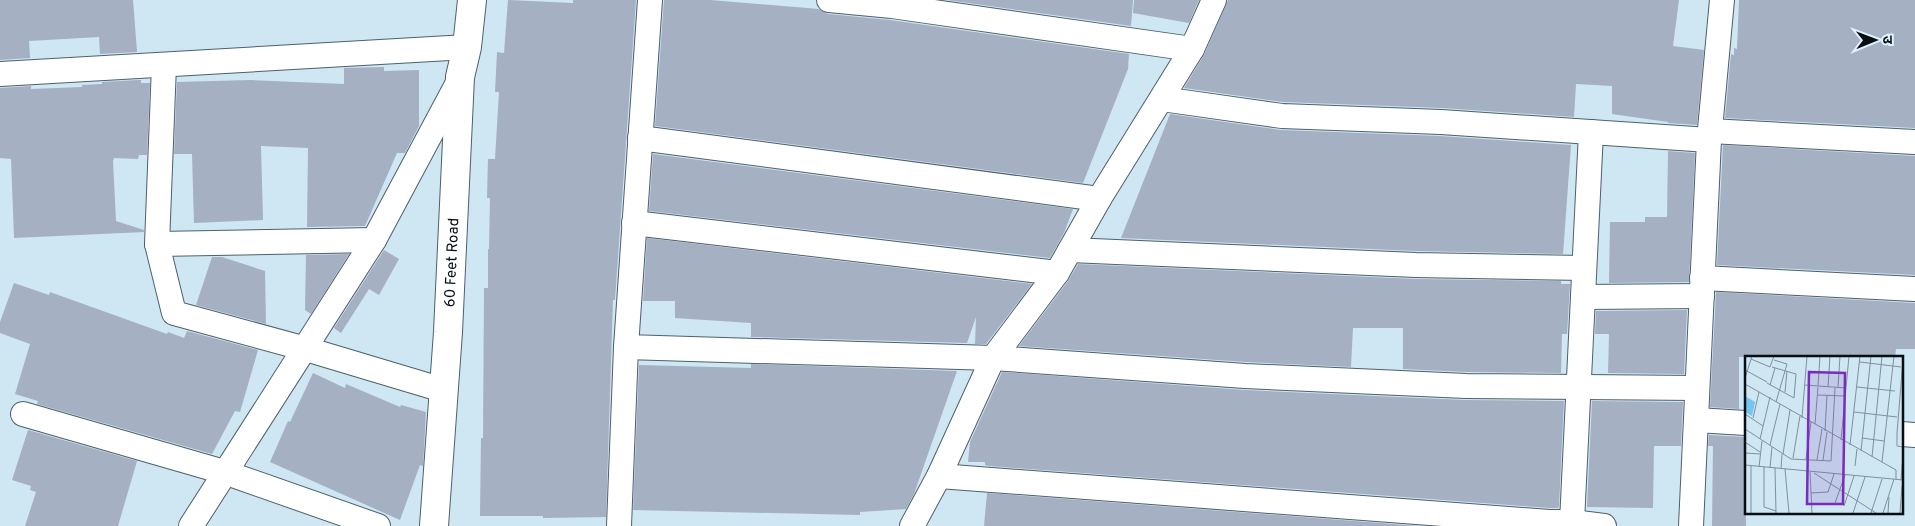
<svg xmlns="http://www.w3.org/2000/svg" width="1915" height="526" viewBox="0 0 1915 526" font-family="Overpass,'Noto Sans Devanagari',sans-serif">
<style>
.building{fill:#a5b0c3}
.lines{fill:none;stroke-linecap:round;stroke-linejoin:round}
.street-casing{stroke:#4d606c;stroke-width:26}
.secondary-casing{stroke:#4d606c;stroke-width:30}
.street{stroke:#fff;stroke-width:24}
.secondary{stroke:#fff;stroke-width:28}
.labels{text-anchor:middle;stroke-width:4;stroke-linejoin:round;paint-order:stroke}
.street-label{font-size:15px;fill:#070f13;stroke:#e0f2fd}
.inset-road{fill:none;stroke:#7f9099;stroke-width:1}
.view{fill:#7b2cbf;fill-opacity:0.15;stroke:#7b2cbf;stroke-width:2.5}
.inset-edge{fill:none;stroke:#070f13;stroke-width:2.5}
</style>
<rect width="100%" height="100%" fill="#cfe6f3"/>
<g class="building">
<polygon points="0,0 133,0 137,52 100,54 99,37 29,41 30,58 0,60"/>
<polygon points="508,0 573,3 573,0 636,0 615,300 613,300 606,517 543,518 543,516 480,516 481,438 483,438 484,288 488,288 488,249 489,249 490,198 487,198 488,159 495,159 499,92 495,92 497,52 504,53"/>
<polygon points="664,0 710,0 819,9 828,14 890,20 1129,54 1128,69 1083,183 655,126"/>
<polygon points="947,0 1133,0 1131,26"/>
<polygon points="1134,0 1199,0 1189,23 1133,13"/>
<polygon points="1228,0 1679,0 1673,46 1704,50 1697,125 1668,123 1668,122 1612,114 1612,86 1576,84 1574,117 1442,108 1283,102 1184,88 1204,55"/>
<polygon points="1739,0 1915,0 1915,128 1725,118 1731,54 1734,55 1734,48 1737,49"/>
<polygon points="384,67 384,71 419,70 419,126 405,153 397,153 365,226 307,227 308,148 261,146 263,220 194,223 192,154 174,154 177,82 251,80 344,84 344,68"/>
<polygon points="138,80 141,80 141,83 150,83 147,155 139,155 138,159 114,158 113,161 116,221 144,230 144,232 14,238 11,159 0,158 0,88 31,86 31,89 82,87 82,85 102,84 102,82"/>
<polygon points="1170,114 1281,130 1440,136 1571,145 1563,254 1416,251 1121,238"/>
<polygon points="1723,145 1915,156 1915,275 1717,265"/>
<polygon points="1668,151 1695,153 1689,282 1609,283 1610,222 1645,222 1645,217 1667,217"/>
<polygon points="653,154 1073,209 1064,233 1050,258 649,211"/>
<polygon points="647,238 1032,284 986,344 975,344 976,317 967,343 751,337 751,323 675,318 675,301 643,301"/>
<polygon points="384,250 399,259 379,295 369,289 341,333 334,328"/>
<polygon points="349,254 311,314 305,310 306,255"/>
<polygon points="212,257 222,257 265,271 266,324 196,305"/>
<polygon points="1078,264 1416,279 1561,281 1561,284 1570,284 1567,334 1562,334 1561,373 1466,372 1403,369 1403,328 1353,328 1351,367 1246,362 1019,346 1068,281"/>
<polygon points="14,283 49,295 50,292 167,334 168,332 184,338 187,331 258,350 240,412 235,411 212,454 37,404 38,401 15,394 30,344 0,333 0,322"/>
<polygon points="1716,292 1915,303 1915,349 1896,349 1895,357 1739,357 1739,409 1710,407"/>
<polygon points="1687,310 1684,374 1608,373 1609,334 1595,334 1596,311"/>
<polygon points="751,364 957,371 914,494 906,509 860,512 860,515 633,510 639,365 751,368"/>
<polygon points="1002,372 1244,390 1465,400 1564,401 1559,506 1558,508 1550,508 989,466 985,465 985,462 968,462 970,442"/>
<polygon points="313,373 345,388 346,384 400,407 401,405 426,412 423,466 420,465 400,520 270,462 288,421 290,422"/>
<polygon points="1592,401 1683,402 1681,446 1654,446 1653,508 1587,507"/>
<polygon points="28,430 137,461 118,526 25,526 36,492 30,490 31,486 12,480"/>
<polygon points="1709,435 1746,437 1746,526 1712,526 1713,446 1708,446"/>
<polygon points="987,493 1419,526 984,526"/>
</g>
<g class="lines">
<g class="street-casing">
<g id="street">
<polyline points="650,0 626,347 993,358 1245,376 1466,386 1697,388"/>
<polyline points="829,0 892,6 1192,49"/>
<polyline points="164,65 157,244 174,313 306,349 443,390"/>
<polyline points="0,74 467,47"/>
<polyline points="1162,99 1282,116 1441,122 1709,140"/>
<polyline points="1710,131 1915,142"/>
<polyline points="640,138 1099,199"/>
<polyline points="634,223 1057,273"/>
<polyline points="157,244 374,240"/>
<polyline points="1070,250 1416,265 1584,268"/>
<polyline points="1702,278 1915,289"/>
<polyline points="1583,297 1702,296"/>
<polyline points="23,414 224,472 378,526"/>
<polyline points="1696,420 1746,423"/>
<polyline points="1901,434 1915,435"/>
<polyline points="939,476 1549,522 1572,522 1604,526"/>
<polyline points="1572,522 1591,132"/>
<polyline points="191,526 374,240 460,79"/>
<polyline points="619,526 626,347"/>
<polyline points="912,526 939,476 993,358 1057,273 1099,199 1192,49 1214,0"/>
<polyline points="1691,526 1709,140 1722,0"/>
</g>
</g>
<g class="secondary-casing">
<g id="secondary">
<path id="s1" d="M 434,526 L 448,332 L 460,77 L 467,47 L 472,0"/>
</g>
</g>
<use href="#street" class="street"/>
<use href="#secondary" class="secondary"/>
</g>
<g class="labels">
<g class="street-label">
<text dy="5" stroke="none"><textPath href="#s1" startOffset="264">60 Feet Road</textPath></text>
</g>
</g>
<g transform="translate(1745 356)">
<rect width="158" height="158" fill="#cfe6f3"/>
<path d="M 0,40 L 10,46 L 7,60 L 0,56 Z" fill="#74c6f2"/>
<path class="inset-road" d="M 6,3 L 25,11 L 29,0M 29,4 L 42,8 L 31,46M 158,4 L 152,77 L 152,90 L 158,91M 115,6 L 156,11M 0,14 L 22,26M 0,22 L 7,0M 22,27 L 49,42 L 51,18 L 27,11M 0,28 L 151,114 L 151,123M 25,29 L 30,12M 60,29 L 101,32M 73,30 L 75,0M 83,31 L 85,0M 93,31 L 95,0M 112,31 L 150,35M 40,36 L 42,15M 73,39 L 99,40M 109,56 L 152,61M 0,58 L 18,70M 8,62 L 14,36M 57,62 L 62,0M 70,68 L 73,31M 0,73 L 46,103 L 86,105 L 90,32M 80,75 L 82,39M 117,82 L 139,85M 15,83 L 25,41M 96,84 L 104,0M 0,86 L 15,96M 25,89 L 35,48M 105,89 L 115,0M 116,95 L 126,0M 0,97 L 15,98M 38,98 L 45,54M 127,101 L 137,0M 48,102 L 55,60M 61,103 L 66,66M 72,104 L 77,73M 78,104 L 82,76M 137,106 L 149,0M 0,109 L 158,124M 6,110 L 6,157M 110,110 L 112,93M 14,111 L 17,85M 19,111 L 19,151 L 31,155M 25,112 L 27,91M 30,112 L 31,157M 36,113 L 37,98M 40,113 L 44,157M 65,116 L 67,157M 69,117 L 131,157M 98,119 L 99,86M 156,124 L 158,100M 66,137 L 83,136 L 89,118M 90,147 L 100,119M 99,150 L 109,120M 108,157 L 120,121M 126,157 L 137,123M 138,157 L 149,123M 143,157 L 144,141M 155,157 L 157,130"/>
<path class="view" d="M 64,16 L 100,17 L 98,148 L 62,148 Z"/>
<rect width="158" height="158" class="inset-edge"/>
</g>
<g transform="translate(1875 40) rotate(89)" stroke="#e0f2fd" stroke-width="4" paint-order="stroke">
<path d="M0-4L9 19L0 12L-9 19Z" fill="#070f13"/>
<text y="-8" font-size="14" font-weight="bold" text-anchor="middle" fill="#070f13">उ</text>
</g>
</svg>
